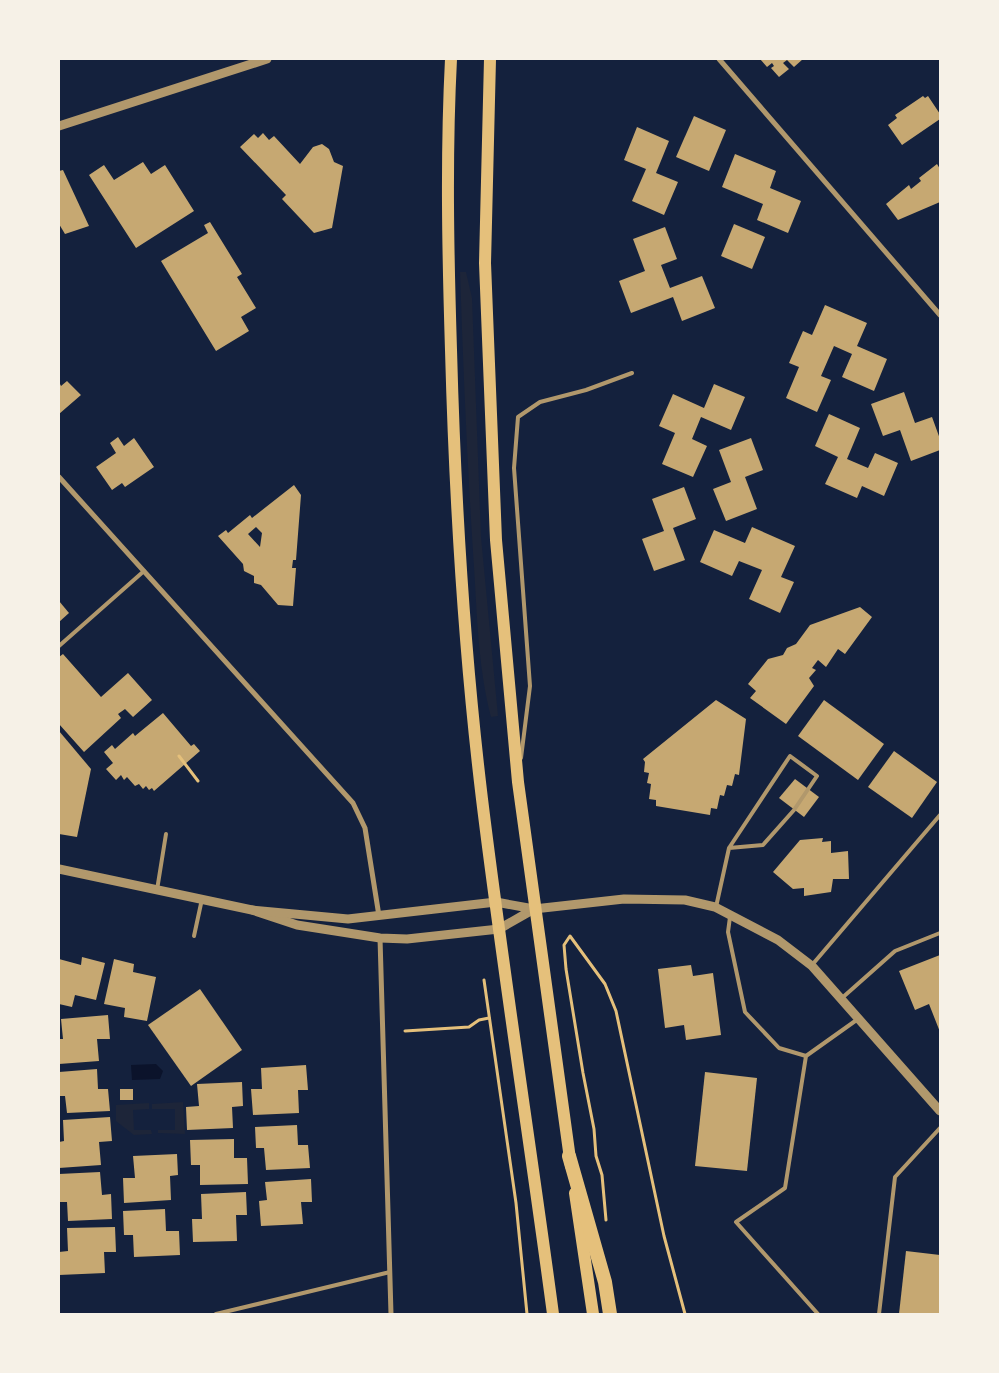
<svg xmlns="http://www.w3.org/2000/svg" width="999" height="1373" viewBox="0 0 999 1373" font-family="Literata,serif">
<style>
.green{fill:#1d2539}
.water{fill:#0b132b}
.building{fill:#c6a872;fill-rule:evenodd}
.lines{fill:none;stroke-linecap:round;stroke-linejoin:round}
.path{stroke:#e5c07b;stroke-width:3}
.service{stroke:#b1986c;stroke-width:4}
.minor{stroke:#b1986c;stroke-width:5}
.tertiary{stroke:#b1986c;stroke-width:9}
.primary{stroke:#e5c07b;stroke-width:12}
.trunk{stroke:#e5c07b;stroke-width:14}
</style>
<rect width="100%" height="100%" fill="#14213d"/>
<g class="green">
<path d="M 460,272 L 466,272 L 472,298 L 481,537 L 498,716 L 491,717 C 477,663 477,607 473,552 C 467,458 463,365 460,272 Z"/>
<polygon points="183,1102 185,1134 158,1133 158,1130 175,1130 175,1109 152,1109 152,1104"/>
<polygon points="149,1103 149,1109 133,1110 134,1130 151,1130 152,1134 134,1135 116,1121 116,1105"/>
</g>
<polygon class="water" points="156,1064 163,1071 160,1079 132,1080 131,1065"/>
<g class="building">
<polygon points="760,59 803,59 794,67 787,60 783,63 789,69 779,77 771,68 774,66 772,63 767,67"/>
<polygon points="923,96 925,98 928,96 940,114 940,119 902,145 888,125 897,118 895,115"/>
<polygon points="694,116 726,130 709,171 676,157"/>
<polygon points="637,127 669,141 656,173 678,182 664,215 632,201 646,169 624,160"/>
<polygon points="263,133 269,140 274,136 300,164 313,147 322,144 329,149 334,162 343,166 332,228 314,233 282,199 286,195 240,147 254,134 258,138"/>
<polygon points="735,154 776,171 770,188 801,201 788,233 757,220 763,204 722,187"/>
<polygon points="143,162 151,174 165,165 194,211 136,248 89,175 104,165 114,180"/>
<polygon points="937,164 940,169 940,202 898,220 886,204 909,185 911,189 921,181 919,178"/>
<polygon points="63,170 89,226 65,234 59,224 59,171"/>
<polygon points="210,222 242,274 237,277 256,308 241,317 249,331 216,351 161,261 208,233 204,225"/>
<polygon points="734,224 765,237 752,269 721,256"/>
<polygon points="665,227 677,259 661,265 670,288 702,276 715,308 682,321 673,297 631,313 619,281 645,271 633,239"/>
<polygon points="825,305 867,323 857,346 887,359 874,391 842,377 852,354 834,346 821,376 831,380 817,412 786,398 799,367 789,363 803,331 812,335"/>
<polygon points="67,381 81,395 59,414 59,382 61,386"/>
<polygon points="714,384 745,397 731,430 701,417 692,439 707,446 693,477 662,464 675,433 659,426 673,394 704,408"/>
<polygon points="904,392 915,423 932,417 940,439 940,450 911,461 900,430 883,436 871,404"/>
<polygon points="829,414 860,428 847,459 868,468 875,453 898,463 884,496 862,486 857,498 825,484 838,457 815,446"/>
<polygon points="118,437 124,446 134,438 154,467 125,487 122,483 112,490 96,467 116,453 110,443"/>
<polygon points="751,438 763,470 745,477 757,509 726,521 713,489 731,482 719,450"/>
<path d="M 294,485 L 301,495 L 296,560 L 293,560 L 292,568 L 296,568 L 293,606 L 278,605 L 261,585 L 254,583 L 254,576 L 244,571 L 243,564 L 218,536 L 226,530 L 228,533 L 250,515 L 252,518 ZM 256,527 L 262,533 L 260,547 L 248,534 Z"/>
<polygon points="684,487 696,519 673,528 685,560 654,571 642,539 664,531 652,499"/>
<polygon points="752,527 795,546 781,577 794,582 780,613 749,599 762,570 739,561 732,576 700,562 714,530 745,543"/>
<polygon points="59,601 69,613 59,622"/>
<polygon points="860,607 872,617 845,654 838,649 826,667 818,660 812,668 816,670 809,678 814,686 786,724 750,698 756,691 748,684 768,659 783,655 787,648 796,644 810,625"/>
<polygon points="63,654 101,697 128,673 152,700 133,717 125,709 118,714 121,718 84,752 59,724 59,657"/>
<polygon points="716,700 746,719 739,775 735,774 732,786 727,785 724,796 720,795 717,809 711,808 710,815 656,806 656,800 649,799 651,784 647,783 649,773 644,772 645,762 643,759"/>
<polygon points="824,700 884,744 858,780 798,736"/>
<polygon points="163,713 191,746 194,744 200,751 154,791 152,788 149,790 146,786 143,789 139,784 135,786 127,777 124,780 121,775 116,780 106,769 113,763 104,752 112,745 115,749 133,733 135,736"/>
<polygon points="59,731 91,769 77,837 59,834"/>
<polygon points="894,751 937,782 912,818 868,787"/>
<polygon points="795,779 819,797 804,817 779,798"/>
<polygon points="823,838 822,842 831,841 831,853 848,851 849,879 833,879 831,892 804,896 804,888 793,889 773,872 800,840"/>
<polygon points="940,955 940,1032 929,1004 915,1010 899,971"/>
<polygon points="82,957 105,963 96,1000 75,995 72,1007 59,1004 59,959 81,965"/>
<polygon points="114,959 134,964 133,972 156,977 147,1021 124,1017 125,1008 104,1004"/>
<polygon points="691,965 693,976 713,973 721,1035 686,1040 684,1025 665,1028 658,969"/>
<polygon points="200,989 242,1050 191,1086 148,1025"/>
<polygon points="108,1015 110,1039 97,1039 99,1061 59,1064 59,1039 63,1039 61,1019"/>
<polygon points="306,1065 308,1090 298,1090 299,1113 253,1115 251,1089 262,1089 261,1068"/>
<polygon points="97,1069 98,1089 108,1089 110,1111 67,1113 65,1096 59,1096 59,1072"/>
<polygon points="705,1072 757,1078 747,1171 695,1166"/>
<polygon points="242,1082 243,1106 232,1107 233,1128 187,1130 186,1107 199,1106 197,1084"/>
<rect x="120" y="1089" width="13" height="11"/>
<polygon points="110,1117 112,1141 99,1142 101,1165 59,1168 59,1142 64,1141 63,1120"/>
<polygon points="297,1125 298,1145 308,1145 310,1168 266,1170 264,1148 256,1148 255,1127"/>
<polygon points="234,1139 234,1158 247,1158 248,1184 200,1185 200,1165 191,1165 190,1140"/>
<polygon points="177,1154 178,1175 170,1176 171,1200 124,1203 123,1178 135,1178 133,1156"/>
<polygon points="100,1172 102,1195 111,1194 112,1219 68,1221 67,1202 59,1202 59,1174"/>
<polygon points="311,1179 312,1202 301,1202 303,1224 261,1226 259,1201 267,1200 265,1182"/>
<polygon points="246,1192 247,1215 236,1215 237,1241 193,1242 192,1219 202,1219 201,1194"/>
<polygon points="165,1209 166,1231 179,1231 180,1255 134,1257 133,1235 124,1235 123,1211"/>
<polygon points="115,1227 116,1252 104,1252 105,1273 59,1275 59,1252 68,1251 67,1228"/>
<polygon points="906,1251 940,1255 940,1314 899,1314"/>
</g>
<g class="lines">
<g class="path">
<polyline points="179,756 198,781"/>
<polyline points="484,980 516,1203 527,1314"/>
<polyline points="405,1031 469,1027 479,1020 489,1018"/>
<polyline points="606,1220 602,1175 596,1156 594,1129 583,1073 566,969 564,945 570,936 605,984 616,1011 664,1236 685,1314"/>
</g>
<g class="service">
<polyline points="59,646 144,571"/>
<polyline points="521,758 530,686 514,468 518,417 540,402 586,390 632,373"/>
<polyline points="157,890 166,834"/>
<polyline points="716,907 729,848 790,756 817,776 794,810 763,845 729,848"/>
<polyline points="730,917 728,932 745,1012 779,1048 806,1056"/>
<polyline points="194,936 202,899"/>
<polyline points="812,965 940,815"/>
<polyline points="842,998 895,951 940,933"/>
<polyline points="216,1314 390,1272"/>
<polyline points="818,1314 736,1222 785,1188 806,1056 858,1019"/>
<polyline points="879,1314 895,1177 940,1128"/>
</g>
<g class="minor">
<polyline points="719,59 940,315"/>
<polyline points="59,477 353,803 365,828 379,916"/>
<polyline points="380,938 391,1314"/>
</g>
<g class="tertiary">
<polyline points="59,126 267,59"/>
<polyline points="59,869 252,910 297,925 380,938 407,939 499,929 534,909"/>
<polyline points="252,910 348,919 496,902 534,909 624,899 685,900 715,907 778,940 812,966 940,1111"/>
</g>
<g class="primary">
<path d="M 451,59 C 446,156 448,253 451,350 C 455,500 464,650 482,799 C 503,971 530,1142 553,1314"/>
<polyline points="490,59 485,263 496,540 518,782 571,1166"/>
<polyline points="575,1193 593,1314"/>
</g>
<polyline class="trunk" points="569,1156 605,1282 610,1314"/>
</g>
<rect width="999" height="1373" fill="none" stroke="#f6f1e7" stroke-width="120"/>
</svg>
